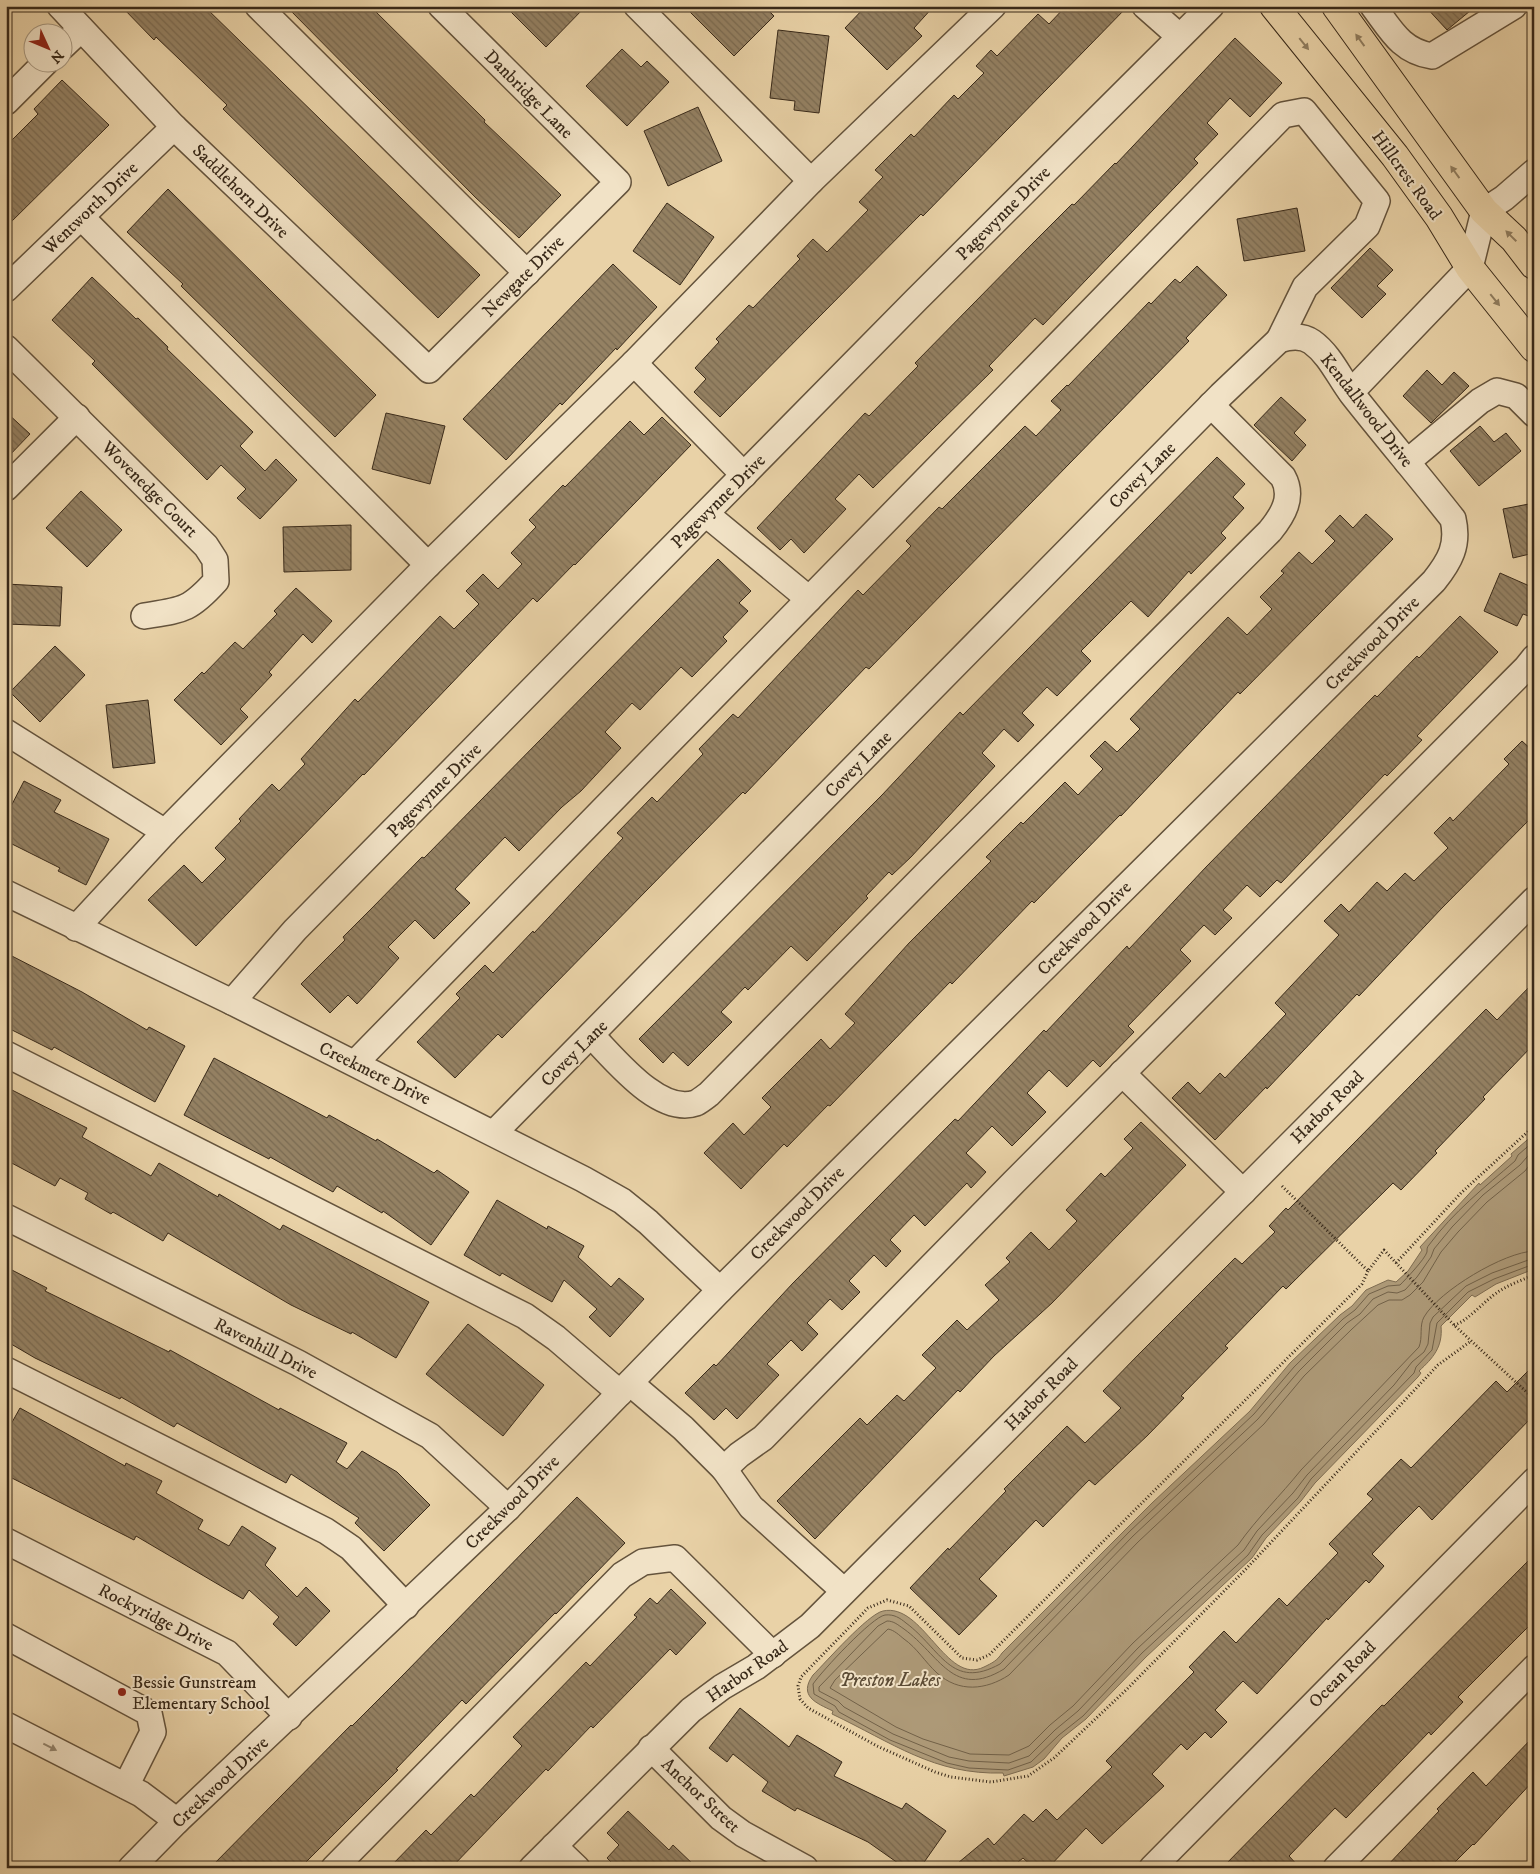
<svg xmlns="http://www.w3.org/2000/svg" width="1540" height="1874" viewBox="0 0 1540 1874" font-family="'IM FELL DW Pica',serif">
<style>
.water{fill:#ad9977;stroke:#7e6c51}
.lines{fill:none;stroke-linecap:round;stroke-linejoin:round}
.shore{stroke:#726148;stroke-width:1}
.building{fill:url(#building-back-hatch);stroke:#382919}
.minor-casing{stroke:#64533c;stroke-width:28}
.major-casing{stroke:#382919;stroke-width:30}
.path{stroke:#382919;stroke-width:3;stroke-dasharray:1 2.5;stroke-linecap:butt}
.minor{stroke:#f1e2c6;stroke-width:25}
.major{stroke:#e9d2a7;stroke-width:28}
.oneway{fill:#907e60}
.oneway2{fill:#948670}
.poi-dot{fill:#8f2418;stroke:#f1e2c6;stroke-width:2}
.labels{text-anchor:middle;stroke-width:4;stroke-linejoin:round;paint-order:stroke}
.street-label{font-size:18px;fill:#382919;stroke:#f1e2c6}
.poi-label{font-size:18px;fill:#382919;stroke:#f1e2c6;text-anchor:start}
.water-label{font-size:19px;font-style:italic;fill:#5b4b35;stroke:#f1e2c6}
</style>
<defs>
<pattern id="building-back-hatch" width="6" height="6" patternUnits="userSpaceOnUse" patternTransform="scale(1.25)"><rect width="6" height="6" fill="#948163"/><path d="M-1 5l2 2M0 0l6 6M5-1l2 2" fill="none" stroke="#7a6a51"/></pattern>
</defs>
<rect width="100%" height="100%" fill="#e9d2a7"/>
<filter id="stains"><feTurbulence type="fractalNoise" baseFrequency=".004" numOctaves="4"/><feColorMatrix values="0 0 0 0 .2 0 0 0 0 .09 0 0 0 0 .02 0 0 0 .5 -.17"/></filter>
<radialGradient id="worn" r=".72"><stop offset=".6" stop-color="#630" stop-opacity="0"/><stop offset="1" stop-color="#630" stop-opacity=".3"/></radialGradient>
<path class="water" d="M 1534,1134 L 1534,1269 L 1496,1284 L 1475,1297 L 1472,1295 L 1441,1326 C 1443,1347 1433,1358 1419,1371 L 1421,1373 L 1418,1377 L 1315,1483 L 1301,1501 L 1266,1538 L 1252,1558 L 1146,1657 L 1086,1719 L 1062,1738 L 1044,1759 L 1033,1767 L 1004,1776 L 1003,1773 C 934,1775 893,1743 832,1714 L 833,1711 C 816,1703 798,1696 813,1675 C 826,1662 868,1614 883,1611 C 923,1602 946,1686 984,1667 C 992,1663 997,1661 1002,1653 L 1152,1503 L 1250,1411 L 1290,1363 L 1340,1315 L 1352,1306 L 1366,1290 L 1388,1280 L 1396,1282 L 1408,1271 L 1422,1250 L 1420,1247 L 1479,1183 L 1480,1185 L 1512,1156 L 1511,1154 Z"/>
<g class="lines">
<g class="shore">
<path d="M 1534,1141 L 1518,1155 L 1515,1161 C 1485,1187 1453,1212 1429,1245 C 1427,1247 1427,1249 1427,1252 C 1425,1259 1406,1279 1400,1285 L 1388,1286 L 1369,1294 L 1355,1310 L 1343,1319 L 1294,1367 L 1254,1414 L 1129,1532 L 1000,1664 C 951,1691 941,1649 906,1623 C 900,1618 894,1614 885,1615 C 872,1617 822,1671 813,1684 L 814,1694 L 835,1706 L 839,1712 L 890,1740 L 947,1763 L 969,1768 L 1008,1770 L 1031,1762 L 1059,1735 L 1083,1716 L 1142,1653 L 1248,1555 L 1262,1535 L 1298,1498 L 1311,1479 L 1414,1373 L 1416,1367 L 1432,1350 L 1437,1323 L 1468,1292 L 1494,1279 L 1534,1264"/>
<path d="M 1534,1149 L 1520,1165 L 1483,1195 L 1452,1227 L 1434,1249 L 1431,1257 L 1417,1277 L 1405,1290 L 1397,1293 L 1388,1292 L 1373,1299 L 1360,1314 L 1347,1323 L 1299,1371 L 1258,1419 L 1133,1536 L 1004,1669 C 953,1700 940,1655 904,1629 C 898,1625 894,1621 887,1621 L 878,1626 L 819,1687 L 819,1691 L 838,1701 L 844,1707 L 893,1734 L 949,1757 L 969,1761 L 1009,1763 L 1029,1756 L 1055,1730 L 1078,1711 L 1138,1648 L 1244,1550 L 1257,1531 L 1293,1493 L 1307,1475 L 1394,1385 L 1412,1362 L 1424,1352 L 1428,1344 L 1430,1323 L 1433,1317 L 1466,1286 L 1492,1273 L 1534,1258"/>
<path d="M 1534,1159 L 1525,1171 L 1487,1202 L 1458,1232 L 1441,1252 L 1423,1282 L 1410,1295 L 1402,1300 L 1389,1300 L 1378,1305 L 1352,1329 L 1304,1376 L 1264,1424 L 1138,1542 L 1009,1675 C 986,1690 959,1693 937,1673 C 925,1662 917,1648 904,1639 C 899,1635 894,1630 888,1629 L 835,1680 L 830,1688 L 896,1727 L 923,1739 L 970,1754 L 1009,1755 L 1029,1746 L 1050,1725 L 1073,1706 L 1133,1643 L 1238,1545 C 1257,1518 1281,1495 1301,1470 L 1419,1347 C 1423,1337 1419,1326 1424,1317 C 1439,1291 1504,1252 1534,1251"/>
</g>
</g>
<g class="building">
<polygon points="121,6 204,6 480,275 438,318 223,109 227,105 156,37 154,40"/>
<polygon points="286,6 370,6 485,120 484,122 561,195 519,238 475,197"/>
<polygon points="505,6 586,6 546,47"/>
<polygon points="684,6 764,6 774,16 734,56"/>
<polygon points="866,6 934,6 914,28 922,36 887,70 845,28"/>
<polygon points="1066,6 1128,6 923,216 921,214 720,417 694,392 706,379 695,368 719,342 716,339 749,305 753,308 800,259 797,256 813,239 827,252 868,210 859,202 883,177 875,170 911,134 914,137 954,95 958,99 984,73 976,66 991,50 997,56 1038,14 1049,24"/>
<polygon points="1425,6 1476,6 1447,30"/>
<polygon points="778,30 829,36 819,113 794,110 795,101 770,98"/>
<polygon points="1235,38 1282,83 1250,117 1230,98 1207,123 1218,134 1194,159 1198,163 1043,325 1035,318 989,366 993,370 873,488 859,474 835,499 846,509 804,553 791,539 780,550 757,528 865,413 869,416 918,366 915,363 1031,245 1072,204 1074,205 1115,163 1116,164"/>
<polygon points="622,49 641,67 647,61 669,82 627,126 586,86"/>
<polygon points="62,80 109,125 6,227 6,146 38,114 34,109"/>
<polygon points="698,107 722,161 668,186 644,131"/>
<polygon points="168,189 376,395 335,437 181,286 183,284 127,232"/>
<polygon points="667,203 714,237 680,285 633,251"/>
<polygon points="1297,208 1305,251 1244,261 1237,219"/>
<polygon points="1370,248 1393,270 1377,286 1386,294 1362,318 1331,288"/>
<polygon points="613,264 657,307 617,350 616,348 562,405 560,403 506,460 463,419"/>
<polygon points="1197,266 1227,295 1186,338 1189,341 869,669 866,667 745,794 743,792 502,1038 498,1034 455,1078 417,1042 460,998 456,994 485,965 493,973 533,931 534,933 623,838 617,833 652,797 657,802 703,754 699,749 733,714 738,718 858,590 863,595 911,546 906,541 939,507 942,509 1025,426 1036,436 1061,410 1051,401 1067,385 1068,386 1149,302 1151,304 1175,279 1180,283"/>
<polygon points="92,277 136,319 138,318 168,347 167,349 253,432 240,446 265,471 276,459 297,480 260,519 237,498 246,489 221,465 207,480 92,364 95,361 52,320"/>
<polygon points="1427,370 1442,385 1454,372 1469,386 1431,423 1403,396"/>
<polygon points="1281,397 1306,420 1294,433 1306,445 1292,461 1254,425"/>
<polygon points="6,412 30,434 6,459"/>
<polygon points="386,413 445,426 430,484 372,469"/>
<polygon points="662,417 691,445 575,565 574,564 537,602 533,598 364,775 363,774 196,946 148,900 184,865 202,883 226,859 215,848 241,821 239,819 272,784 279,791 305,764 301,759 355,699 358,702 440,616 454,629 479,604 466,591 483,574 498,589 522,564 511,553 536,527 529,520 563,485 565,487 630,421 644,435"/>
<polygon points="1480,426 1494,442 1506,433 1521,451 1479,486 1450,451"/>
<polygon points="1217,457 1245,484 1233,497 1244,508 1221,533 1226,538 1191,574 1189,571 1148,617 1131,601 1081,651 1091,661 1057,696 1047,687 1022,713 1034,725 1018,742 1004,729 982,753 995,766 911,857 892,875 889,872 866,896 868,898 807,961 791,946 748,990 745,987 721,1012 732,1022 688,1066 673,1052 663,1063 639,1039 882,795 960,712 963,715"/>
<polygon points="81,491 122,530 87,567 46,528"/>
<polygon points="1534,503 1534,553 1513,558 1503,509"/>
<polygon points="1366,514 1393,539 1240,694 1238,692 1121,816 1120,815 1034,903 1032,901 952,984 950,982 830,1106 828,1105 787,1147 784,1144 741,1189 704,1153 733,1123 744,1135 771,1107 762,1098 821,1039 830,1049 855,1023 845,1014 909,943 991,861 986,857 1021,822 1023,824 1065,782 1078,795 1103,769 1090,756 1105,741 1117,752 1140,729 1130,719 1228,617 1247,635 1272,609 1260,597 1284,573 1281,571 1299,552 1312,564 1335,541 1325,531 1340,515 1353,528"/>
<polygon points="351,525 351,570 284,572 283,527"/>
<polygon points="718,559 751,591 739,603 748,611 723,637 727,641 692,677 681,667 640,710 632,703 605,732 621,748 581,791 562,807 519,851 505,837 455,889 470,903 434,939 415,920 388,947 399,958 372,988 357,1004 348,995 330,1013 301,984 345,940 343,937 372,908 422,857 424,858"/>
<polygon points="1500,573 1534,588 1534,618 1523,614 1517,626 1484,611"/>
<polygon points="6,584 62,587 60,626 6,624"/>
<polygon points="296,588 332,621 312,643 303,634 269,672 272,675 240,709 248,717 221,745 174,700 202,672 204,674 235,642 243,649 277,614 274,611"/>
<polygon points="1460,616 1498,652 1417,736 1422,740 1387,776 1385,774 1281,883 1277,880 1260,897 1247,885 1223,910 1232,918 1215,935 1204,925 1180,950 1191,961 1128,1026 1134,1032 1100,1067 1093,1060 1067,1087 1049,1070 1027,1093 1046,1112 1012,1146 992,1126 966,1153 986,1172 971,1188 967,1183 925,1226 914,1215 890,1240 901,1251 886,1267 874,1255 849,1281 860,1292 842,1310 830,1299 807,1323 818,1334 802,1351 791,1340 767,1364 779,1375 737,1419 726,1408 714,1420 685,1393 714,1364 716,1366 793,1283 955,1119 958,1121 1044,1030 1046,1032 1127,946 1129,949 1206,867 1375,695 1377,697 1417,656 1419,658"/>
<polygon points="55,646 85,675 40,722 10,692"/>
<polygon points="148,700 155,763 113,768 106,705"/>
<polygon points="1522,741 1534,752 1534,815 1442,908 1359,996 1357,994 1267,1089 1266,1087 1215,1140 1172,1098 1188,1082 1200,1094 1220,1073 1225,1078 1286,1014 1275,1003 1339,935 1324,921 1341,904 1349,912 1377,882 1387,891 1405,873 1414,881 1448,848 1434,833 1450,817 1453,821 1509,764 1504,759"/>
<polygon points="24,781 61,800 54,812 109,839 86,885 58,871 60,868 6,841 6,816"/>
<polygon points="6,953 82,992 147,1030 149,1027 185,1046 155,1102 54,1047 52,1050 6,1027"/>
<polygon points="1534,982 1534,1044 1483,1097 1485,1099 1435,1151 1437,1153 1401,1190 1393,1183 1286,1289 1283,1286 1225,1346 1228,1348 1181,1396 1184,1398 1148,1435 1095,1485 1089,1480 1043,1527 1036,1520 979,1579 997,1596 959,1635 910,1588 948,1548 949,1550 1006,1491 1004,1489 1067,1426 1085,1443 1121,1408 1103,1391 1138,1355 1235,1258 1242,1264 1275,1232 1269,1226 1286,1208 1288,1210 1486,1009 1497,1020"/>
<polygon points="214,1058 327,1118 329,1115 376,1141 377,1139 434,1173 437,1170 469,1192 431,1245 383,1211 382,1213 337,1186 333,1192 270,1157 269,1159 184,1115"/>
<polygon points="6,1087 87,1128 82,1137 151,1176 159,1163 218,1197 219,1194 280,1230 283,1225 429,1302 396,1358 352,1332 351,1334 291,1305 168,1233 163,1241 113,1212 111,1214 85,1199 88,1193 60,1178 55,1186 6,1160"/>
<polygon points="1141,1122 1186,1165 1052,1303 994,1356 960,1392 958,1390 815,1539 777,1501 860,1418 867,1425 897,1395 904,1401 936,1368 922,1355 957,1320 967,1330 999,1300 985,1285 1010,1262 1006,1258 1031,1232 1049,1250 1077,1221 1066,1210 1101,1173 1105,1177 1133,1148 1124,1139"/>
<polygon points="497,1200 547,1229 548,1226 584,1246 578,1257 611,1287 619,1278 644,1299 610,1337 589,1317 597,1309 564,1280 552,1302 502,1273 500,1276 464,1255"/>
<polygon points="6,1267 47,1288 45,1291 169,1352 170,1350 279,1410 280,1408 347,1443 336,1462 347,1469 362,1451 397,1472 430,1505 384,1551 355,1523 359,1518 291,1474 286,1483 177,1423 174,1427 121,1397 120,1399 35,1358 6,1341"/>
<polygon points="468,1324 544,1385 503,1436 426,1374"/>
<polygon points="1534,1365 1534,1415 1432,1520 1419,1506 1399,1526 1372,1554 1384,1566 1369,1583 1366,1580 1328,1620 1327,1618 1257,1694 1243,1681 1215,1710 1227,1722 1211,1738 1205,1732 1187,1750 1181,1744 1152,1774 1164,1786 1102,1844 1086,1828 1048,1868 1034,1868 1023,1858 1011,1868 952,1868 988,1838 994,1845 1024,1814 1033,1822 1046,1809 1057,1820 1112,1767 1106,1761 1194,1672 1189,1667 1224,1631 1236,1643 1279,1598 1287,1606 1338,1553 1329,1544 1373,1499 1367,1494 1401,1459 1411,1468 1496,1381 1507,1392"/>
<polygon points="20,1408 125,1466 126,1463 162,1481 156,1493 203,1520 198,1529 229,1546 242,1526 276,1548 265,1565 297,1597 306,1587 330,1611 296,1646 273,1624 279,1617 249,1590 243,1599 136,1536 134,1540 6,1475 6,1433"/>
<polygon points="577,1497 625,1543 556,1614 555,1613 466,1704 462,1700 396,1769 398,1770 300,1868 210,1868 351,1725 352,1726 403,1675"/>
<polygon points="1534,1555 1534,1621 1458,1697 1463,1702 1431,1735 1429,1732 1346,1818 1335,1808 1289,1856 1300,1868 1222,1868 1382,1705 1384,1706"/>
<polygon points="671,1589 706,1623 676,1655 670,1649 593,1728 591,1726 548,1771 546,1769 451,1868 389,1868 426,1830 431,1835 471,1794 474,1797 522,1746 513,1737 586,1662 590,1666 637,1617 634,1615 650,1598 657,1604"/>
<polygon points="740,1708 789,1747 797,1735 842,1762 834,1776 902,1809 906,1803 946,1831 920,1868 905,1868 868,1842 797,1808 795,1811 762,1791 768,1782 733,1754 727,1762 709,1748"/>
<polygon points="1534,1736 1534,1780 1474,1845 1473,1844 1449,1868 1385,1868 1439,1811 1437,1809 1473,1772 1486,1786"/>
<polygon points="628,1811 669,1850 673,1845 697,1868 617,1868 607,1858 619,1845 607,1833"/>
</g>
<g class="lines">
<g class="minor-casing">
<g id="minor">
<polyline points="60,6 174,127 429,370 618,182 441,6"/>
<polyline points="258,6 527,273"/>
<polyline points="637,6 811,181"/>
<polyline points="1145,6 1179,36"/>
<path d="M 1373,6 C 1391,30 1401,51 1432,56 L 1514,6"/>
<polyline points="62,47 81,29"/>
<polyline points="6,102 46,62"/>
<polyline points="81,217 428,565"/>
<polyline points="6,289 174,127"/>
<path d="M 6,348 L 206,546 L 215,560 L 216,581 C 189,611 182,610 144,616"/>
<polyline points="634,363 744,475"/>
<polyline points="1351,392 1470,268 1484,211 1504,198 1534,172"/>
<polyline points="1407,462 1480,401 1497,391 1516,396 1534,414"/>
<polyline points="6,488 77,417"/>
<polyline points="706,514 809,599"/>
<polyline points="6,732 165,832"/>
<polyline points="6,893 232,1002 583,1179 622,1201 648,1222 720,1290"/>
<polyline points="76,928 165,832 428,565 634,363 811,181 993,6"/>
<polyline points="232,1002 295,930 916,300 1211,6"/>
<path d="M 591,1035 C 614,1058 659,1116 696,1103 C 700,1101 705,1097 709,1094 L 930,870 L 1270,531 C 1283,515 1294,497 1283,477 L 1211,405"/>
<polyline points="6,1054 525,1316 556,1338 620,1393"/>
<polyline points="355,1063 1283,115 1304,111 1377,201 1367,226 1305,287 1279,340"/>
<polyline points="1122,1073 1243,1192"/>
<polyline points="6,1217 298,1363 430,1436 508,1508"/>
<polyline points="6,1370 326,1531 351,1548 406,1606"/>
<polyline points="630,1383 683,1428 724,1469 739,1455 763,1438 1014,1182 1526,668 1534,658"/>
<polyline points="724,1469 751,1507 844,1591"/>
<polyline points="6,1541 227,1653 289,1717"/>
<polyline points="6,1636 149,1713 153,1732 126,1786"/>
<polyline points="6,1725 141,1794 177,1821"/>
<polyline points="651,1748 721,1818 743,1834 805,1868"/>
<polyline points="554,1846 577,1868"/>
<path d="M 131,1868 L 177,1821 L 508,1508 L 720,1290 L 1434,581 C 1450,561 1459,545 1453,519 C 1420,477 1385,436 1352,394 C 1339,377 1330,355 1312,342 C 1302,335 1291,336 1279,340 L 1221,395 L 494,1133"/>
<polyline points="334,1868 622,1575 643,1562 675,1558 773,1655"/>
<polyline points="532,1868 691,1710 722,1687 756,1667 810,1626 1534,900"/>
<polyline points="1152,1868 1534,1481"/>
<polyline points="1336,1868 1534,1668"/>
</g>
</g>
<g class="major-casing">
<g id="major">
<polyline points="1274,6 1395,156 1439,217 1470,268 1534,348"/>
<polyline points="1336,6 1484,211 1514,239 1534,265"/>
</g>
</g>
<g class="path">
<polyline points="1282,1186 1368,1271 1384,1250 1454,1325 1534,1399"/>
<polyline points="1396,1263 1461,1193 1534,1126"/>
<polyline points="1368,1271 1362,1284 989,1655 977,1660 962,1658 909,1606 887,1600 868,1608 801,1677 798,1686 800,1699 808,1708 877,1746 935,1772 951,1777 991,1782 1028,1776 1054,1758 1126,1690 1245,1570 1438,1365 1471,1341"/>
<path d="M 1454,1325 C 1467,1322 1485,1300 1498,1292 C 1508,1285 1522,1280 1534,1275"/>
</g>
<use href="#minor" class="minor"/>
<use href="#major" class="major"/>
</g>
<defs><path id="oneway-solid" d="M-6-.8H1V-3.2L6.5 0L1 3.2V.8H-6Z" transform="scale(1.25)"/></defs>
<g class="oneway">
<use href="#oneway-solid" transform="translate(1360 40) rotate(-126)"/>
<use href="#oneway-solid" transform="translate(1304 44) rotate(51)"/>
<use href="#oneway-solid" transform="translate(1455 172) rotate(-126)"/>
<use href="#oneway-solid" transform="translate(1511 236) rotate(-135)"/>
<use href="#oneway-solid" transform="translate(1495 300) rotate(51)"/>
</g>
<use class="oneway2" href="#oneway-solid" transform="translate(50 1747) rotate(27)"/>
<circle class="poi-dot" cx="122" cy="1692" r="5"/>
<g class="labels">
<g class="street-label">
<text transform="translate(529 94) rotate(45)" y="6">Danbridge Lane</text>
<text transform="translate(1407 175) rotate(54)" y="6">Hillcrest Road</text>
<text transform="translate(241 191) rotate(44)" y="6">Saddlehorn Drive</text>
<text transform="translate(90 208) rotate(-44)" y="6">Wentworth Drive</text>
<text transform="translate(1003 213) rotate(-45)" y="6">Pagewynne Drive</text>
<text transform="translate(523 276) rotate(-45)" y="6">Newgate Drive</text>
<text transform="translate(1367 410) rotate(52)" y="6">Kendallwood Drive</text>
<text transform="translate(1142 475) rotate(-45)" y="6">Covey Lane</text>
<text transform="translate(150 489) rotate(45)" y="6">Wovenedge Court</text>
<text transform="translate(718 501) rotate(-45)" y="6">Pagewynne Drive</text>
<text transform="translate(1372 643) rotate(-45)" y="6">Creekwood Drive</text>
<text transform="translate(858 764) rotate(-45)" y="6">Covey Lane</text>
<text transform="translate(434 790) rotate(-45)" y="6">Pagewynne Drive</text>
<text transform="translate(1084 928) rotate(-45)" y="6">Creekwood Drive</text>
<text transform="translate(574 1053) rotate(-45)" y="6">Covey Lane</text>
<text transform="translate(375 1073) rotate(26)" y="6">Creekmere Drive</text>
<text transform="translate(1327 1107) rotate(-45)" y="6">Harbor Road</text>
<text transform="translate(797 1213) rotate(-45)" y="6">Creekwood Drive</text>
<text transform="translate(266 1348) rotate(27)" y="6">Ravenhill Drive</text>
<text transform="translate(1041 1394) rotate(-45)" y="6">Harbor Road</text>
<text transform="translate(512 1502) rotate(-45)" y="6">Creekwood Drive</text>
<text transform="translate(156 1617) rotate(27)" y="6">Rockyridge Drive</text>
<text transform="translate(747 1671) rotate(-35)" y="6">Harbor Road</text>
<text transform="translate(1342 1674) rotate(-45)" y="6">Ocean Road</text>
<text transform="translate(220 1782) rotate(-43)" y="6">Creekwood Drive</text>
<text transform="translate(701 1795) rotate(43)" y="6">Anchor Street</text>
</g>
<g class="poi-label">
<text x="132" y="1688">Bessie Gunstream<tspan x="132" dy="21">Elementary School</tspan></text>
</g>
<g class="water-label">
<text x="890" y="1686">Preston Lakes</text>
</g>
</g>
<rect width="1540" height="1874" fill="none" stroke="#e9d2a7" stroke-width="25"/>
<rect x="8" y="8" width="1525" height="1859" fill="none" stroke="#382919" stroke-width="2.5"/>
<rect x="12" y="12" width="1515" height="1849" fill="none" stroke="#382919"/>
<g transform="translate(48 48) rotate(134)"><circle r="24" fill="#f1e2c6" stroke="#a79881"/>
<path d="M0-4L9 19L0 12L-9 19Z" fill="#8f2418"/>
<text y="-8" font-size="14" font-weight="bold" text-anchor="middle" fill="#382919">N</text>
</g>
<rect width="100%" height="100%" filter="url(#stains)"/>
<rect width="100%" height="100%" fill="url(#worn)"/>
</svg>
